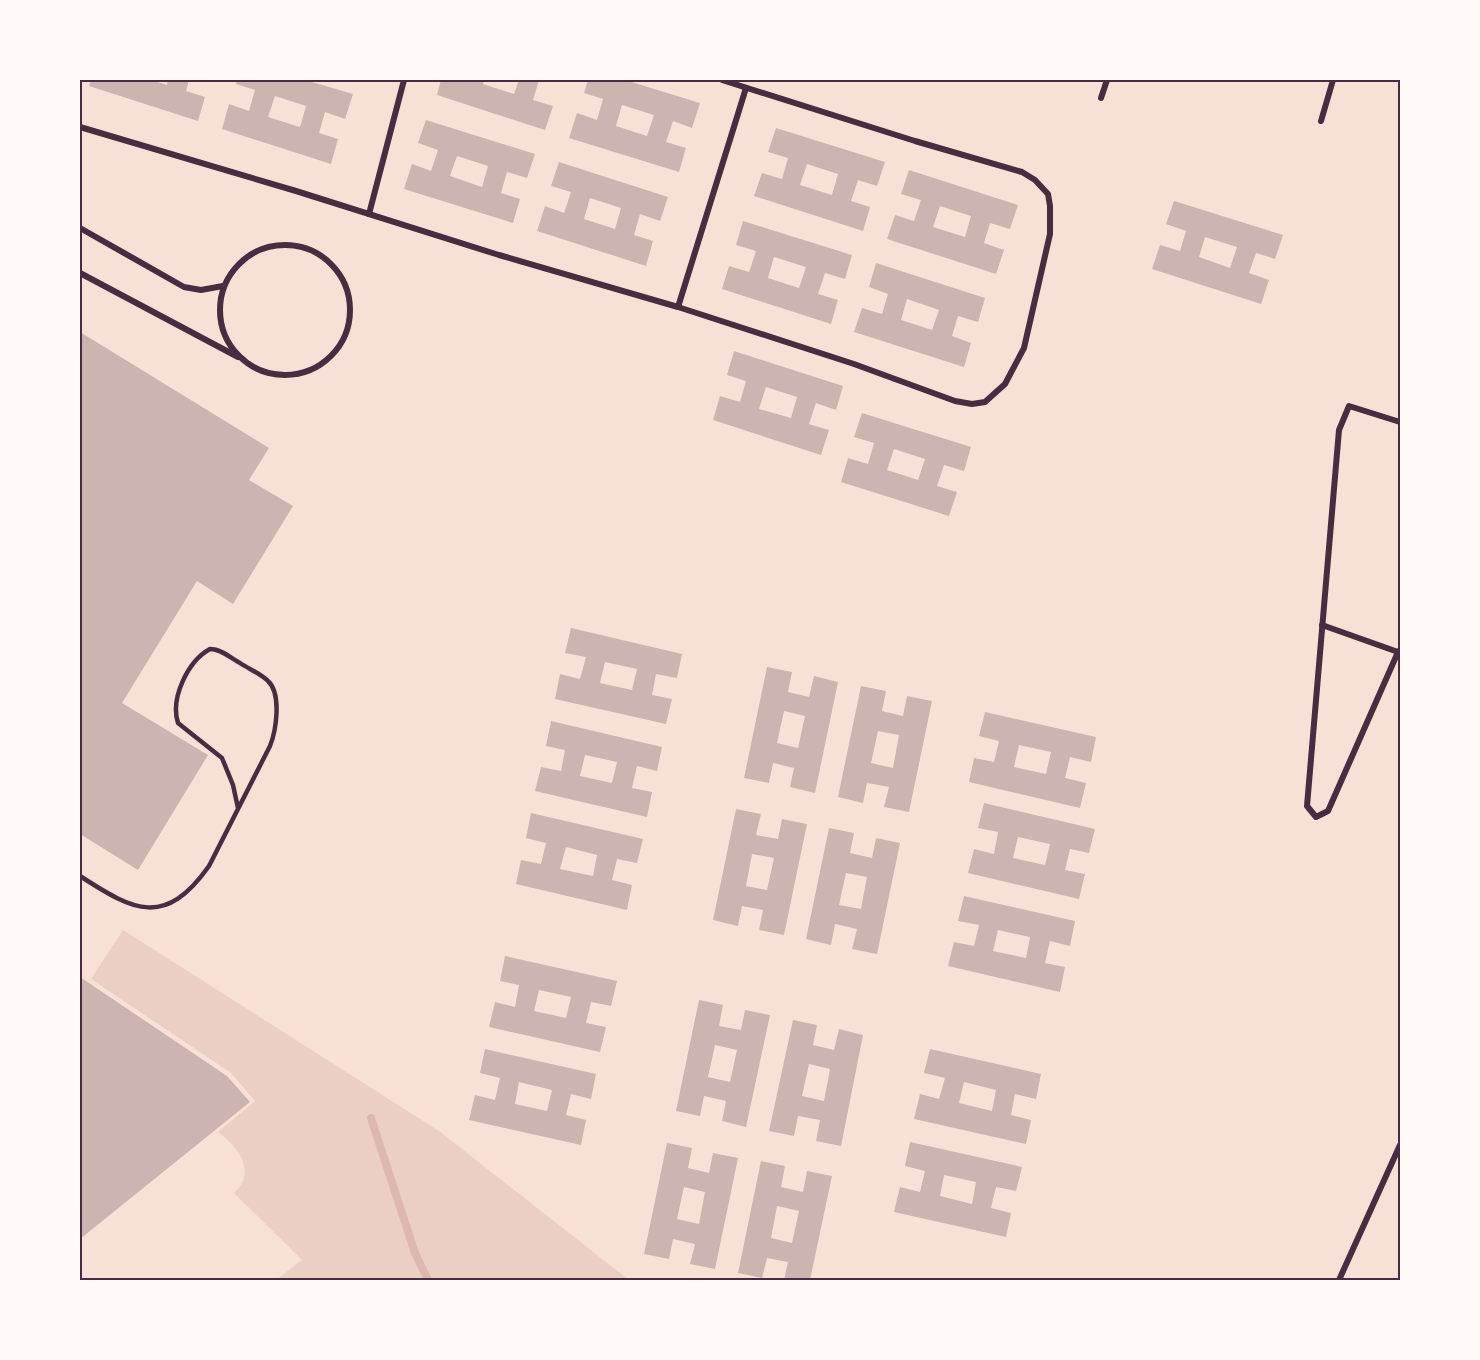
<svg xmlns="http://www.w3.org/2000/svg" width="1480" height="1360" viewBox="0 0 1480 1360" font-family="Raleway,sans-serif">
<style>
.green{fill:#ebcfc5}
.lines{fill:none;stroke-linecap:round;stroke-linejoin:round}
.stream{stroke:#dcb8b0;stroke-width:8}
.building{fill:#ccb4b1;fill-rule:evenodd}
.service{stroke:#4a2c40;stroke-width:4.5}
.minor{stroke:#4a2c40;stroke-width:6}
.neatline{fill:none;stroke:#4a2c40;stroke-width:2}
</style>
<rect width="100%" height="100%" fill="#f7e1d7"/>
<path class="green" d="M 123,930 L 439,1131 L 629,1280 L 276,1280 L 302,1260 L 234,1193 C 237,1190 241,1185 243,1181 C 250,1160 233,1144 218,1132 L 255,1101 L 231,1073 L 91,979 Z"/>
<g class="lines">
<polyline class="stream" points="371,1118 415,1253 428,1280"/>
</g>
<g class="building">
<polygon points="91,80 151,80 167,85 168,80 189,80 186,91 205,97 198,121 89,86"/>
<path d="M 237,80 L 305,80 L 353,94 L 345,119 L 325,112 L 319,133 L 338,139 L 331,164 L 222,129 L 229,104 L 249,111 L 255,90 L 236,84 ZM 275,96 L 306,106 L 300,127 L 268,117 Z"/>
<polygon points="441,80 484,80 483,84 514,94 519,80 539,80 533,100 553,106 545,130 437,95"/>
<path d="M 588,80 L 625,80 L 700,103 L 692,128 L 673,121 L 666,142 L 686,148 L 679,172 L 569,138 L 577,113 L 597,120 L 603,99 L 584,93 ZM 622,105 L 654,115 L 647,136 L 616,126 Z"/>
<path d="M 426,120 L 535,154 L 527,178 L 507,172 L 501,193 L 520,199 L 513,223 L 404,189 L 412,164 L 431,171 L 438,150 L 418,143 ZM 457,156 L 488,166 L 482,187 L 450,176 Z"/>
<path d="M 776,128 L 885,162 L 877,186 L 858,180 L 851,201 L 870,207 L 863,231 L 754,196 L 762,173 L 782,179 L 788,158 L 768,152 ZM 807,164 L 838,174 L 832,195 L 800,185 Z"/>
<path d="M 559,162 L 668,197 L 660,221 L 640,214 L 634,235 L 653,241 L 646,266 L 537,231 L 545,206 L 564,213 L 571,192 L 551,186 ZM 590,198 L 621,208 L 615,229 L 584,219 Z"/>
<path d="M 909,170 L 1018,205 L 1010,229 L 990,223 L 984,243 L 1004,250 L 996,274 L 887,239 L 895,215 L 914,221 L 921,200 L 901,194 ZM 940,206 L 971,216 L 965,237 L 933,227 Z"/>
<path d="M 1174,201 L 1283,235 L 1275,259 L 1256,253 L 1249,273 L 1269,280 L 1261,304 L 1152,269 L 1160,245 L 1180,251 L 1186,231 L 1166,224 ZM 1205,237 L 1237,247 L 1230,268 L 1199,257 Z"/>
<path d="M 743,221 L 852,255 L 845,279 L 825,273 L 818,294 L 838,300 L 831,324 L 722,289 L 729,266 L 749,272 L 756,251 L 736,245 ZM 774,257 L 806,267 L 799,288 L 768,278 Z"/>
<path d="M 876,263 L 985,298 L 978,322 L 958,316 L 952,336 L 971,343 L 964,367 L 854,332 L 862,308 L 882,314 L 888,294 L 869,287 ZM 907,299 L 939,310 L 932,330 L 901,320 Z"/>
<polygon points="80,332 269,448 249,480 293,506 233,604 197,581 122,703 208,755 138,870 80,834"/>
<path d="M 734,351 L 843,386 L 836,410 L 816,403 L 809,424 L 829,430 L 821,455 L 713,420 L 720,396 L 740,402 L 746,381 L 727,375 ZM 766,387 L 797,397 L 791,418 L 759,409 Z"/>
<path d="M 862,413 L 971,447 L 964,471 L 944,465 L 937,486 L 957,492 L 949,516 L 841,482 L 848,458 L 868,464 L 874,443 L 854,437 ZM 894,449 L 925,459 L 918,480 L 887,470 Z"/>
<path d="M 571,628 L 682,654 L 677,678 L 656,674 L 652,695 L 672,699 L 666,724 L 555,699 L 560,674 L 580,679 L 586,657 L 565,653 ZM 605,662 L 637,669 L 632,690 L 600,683 Z"/>
<path d="M 767,667 L 792,672 L 788,692 L 809,697 L 814,676 L 838,682 L 815,793 L 790,787 L 794,768 L 773,763 L 769,783 L 744,778 ZM 784,711 L 805,716 L 798,748 L 777,743 Z"/>
<path d="M 861,686 L 886,691 L 882,711 L 903,716 L 907,696 L 932,701 L 909,812 L 884,807 L 889,787 L 867,783 L 863,803 L 838,797 ZM 878,731 L 899,735 L 893,768 L 871,763 Z"/>
<path d="M 985,712 L 1096,737 L 1091,762 L 1070,757 L 1065,778 L 1086,783 L 1080,808 L 969,782 L 974,758 L 994,762 L 999,741 L 979,736 ZM 1019,745 L 1051,752 L 1046,774 L 1014,767 Z"/>
<path d="M 551,721 L 662,747 L 657,771 L 637,766 L 632,788 L 652,792 L 647,817 L 535,791 L 541,767 L 561,771 L 565,750 L 546,746 ZM 585,755 L 617,762 L 612,783 L 580,776 Z"/>
<path d="M 984,803 L 1095,829 L 1089,853 L 1070,849 L 1065,870 L 1085,874 L 1079,899 L 968,873 L 974,849 L 994,854 L 998,832 L 978,828 ZM 1018,837 L 1050,844 L 1045,865 L 1013,858 Z"/>
<path d="M 736,809 L 761,814 L 756,835 L 778,839 L 782,819 L 807,824 L 784,935 L 759,930 L 763,910 L 742,906 L 738,926 L 713,920 ZM 752,854 L 774,858 L 767,890 L 746,886 Z"/>
<path d="M 531,813 L 643,839 L 637,863 L 617,859 L 612,880 L 632,885 L 627,910 L 516,884 L 521,860 L 541,864 L 546,843 L 526,838 ZM 566,847 L 597,855 L 593,876 L 560,869 Z"/>
<path d="M 829,828 L 854,833 L 850,853 L 872,858 L 876,838 L 900,843 L 877,954 L 852,949 L 857,929 L 835,924 L 831,945 L 806,939 ZM 846,873 L 867,877 L 861,909 L 839,905 Z"/>
<path d="M 964,896 L 1075,921 L 1070,946 L 1050,941 L 1045,963 L 1065,967 L 1060,992 L 948,966 L 954,942 L 974,946 L 979,925 L 958,921 ZM 998,930 L 1030,937 L 1026,958 L 993,951 Z"/>
<path d="M 505,956 L 617,981 L 611,1006 L 591,1002 L 586,1023 L 606,1027 L 600,1052 L 489,1027 L 495,1002 L 515,1007 L 519,985 L 500,981 ZM 539,990 L 571,997 L 566,1018 L 534,1011 Z"/>
<polygon points="80,977 227,1076 250,1102 80,1239"/>
<path d="M 699,1000 L 723,1005 L 719,1026 L 741,1030 L 745,1010 L 770,1015 L 746,1127 L 722,1121 L 726,1101 L 704,1096 L 700,1116 L 676,1111 ZM 715,1045 L 737,1050 L 730,1082 L 708,1077 Z"/>
<path d="M 793,1020 L 817,1025 L 813,1045 L 834,1050 L 839,1029 L 863,1035 L 841,1146 L 816,1141 L 820,1120 L 798,1116 L 794,1136 L 769,1131 ZM 809,1064 L 830,1069 L 824,1101 L 802,1096 Z"/>
<path d="M 485,1049 L 596,1074 L 591,1099 L 571,1094 L 566,1115 L 586,1120 L 581,1145 L 469,1120 L 475,1095 L 495,1100 L 500,1078 L 480,1073 ZM 519,1082 L 552,1090 L 547,1111 L 515,1104 Z"/>
<path d="M 930,1049 L 1041,1074 L 1036,1099 L 1015,1094 L 1011,1115 L 1031,1120 L 1026,1144 L 914,1119 L 920,1094 L 939,1099 L 945,1078 L 924,1073 ZM 964,1082 L 996,1090 L 992,1111 L 959,1103 Z"/>
<path d="M 910,1142 L 1022,1167 L 1016,1191 L 996,1187 L 991,1208 L 1011,1213 L 1006,1237 L 894,1212 L 900,1187 L 920,1192 L 925,1171 L 905,1166 ZM 944,1175 L 976,1182 L 972,1204 L 940,1196 Z"/>
<path d="M 667,1143 L 692,1148 L 688,1168 L 709,1173 L 713,1153 L 738,1158 L 715,1269 L 690,1264 L 695,1244 L 673,1239 L 669,1259 L 644,1254 ZM 684,1187 L 705,1192 L 699,1224 L 677,1219 Z"/>
<path d="M 761,1161 L 785,1166 L 781,1187 L 803,1192 L 807,1171 L 832,1176 L 810,1280 L 784,1280 L 788,1262 L 767,1258 L 762,1278 L 738,1273 ZM 777,1206 L 799,1211 L 792,1243 L 771,1238 Z"/>
</g>
<g class="lines">
<path class="service" d="M 80,876 C 134,911 165,928 209,866 L 270,746 C 276,731 282,694 268,681 C 261,674 249,669 240,663 C 231,658 221,649 210,649 C 188,661 170,698 178,723 L 222,758 L 233,785 L 238,808"/>
<g class="minor">
<polyline points="1101,98 1107,80"/>
<polyline points="1321,121 1333,80"/>
<polyline points="80,127 296,191 499,255 678,307 854,364 955,401 972,404 985,402 1005,384 1024,348 1050,234 1050,206 1048,194 1035,180 1022,172 915,141 722,80"/>
<polyline points="369,214 404,80"/>
<polyline points="80,228 184,287 201,290 223,286"/>
<circle cx="285" cy="310" r="65"/>
<polyline points="80,273 238,357"/>
<polyline points="678,307 746,88"/>
<polyline points="1400,422 1349,406 1339,430 1307,806 1316,817 1328,811 1398,652 1400,650"/>
<polyline points="1322,625 1398,652"/>
<polyline points="1339,1280 1400,1145"/>
</g>
</g>
<rect width="1480" height="1360" fill="none" stroke="#fffaf5" stroke-width="162"/>
<rect x="81" y="81" width="1318" height="1198" class="neatline"/>
</svg>
